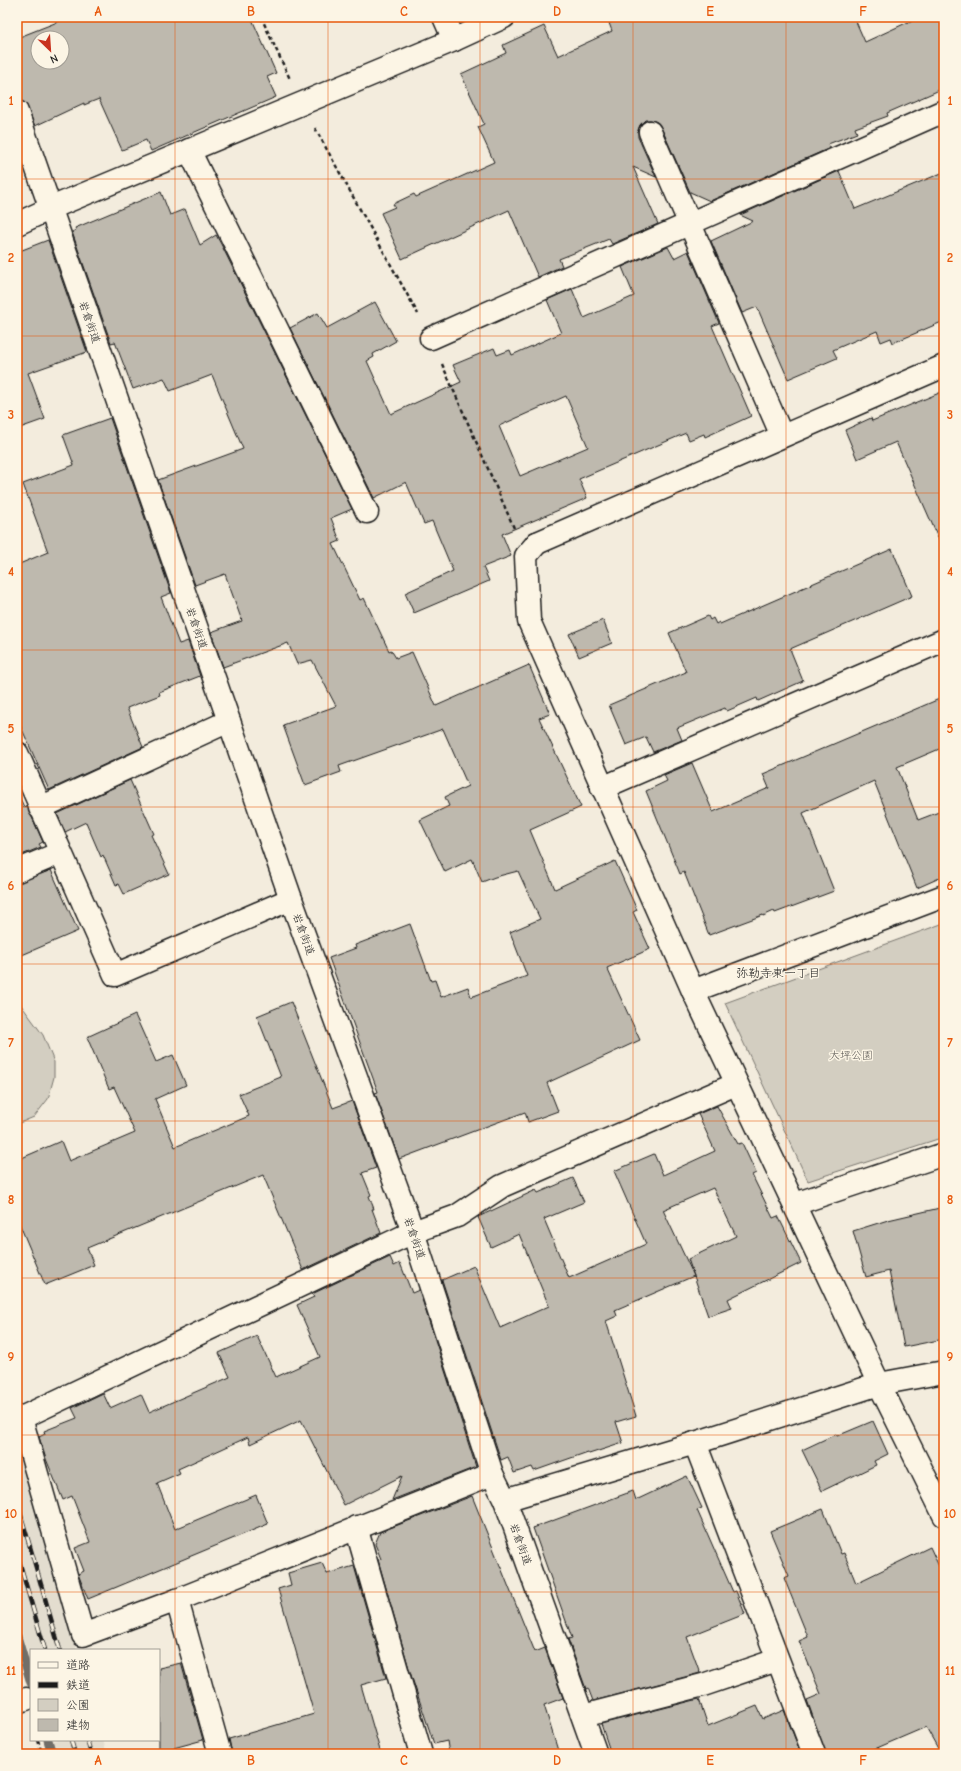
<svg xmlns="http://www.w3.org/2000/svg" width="961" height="1771" viewBox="0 0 961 1771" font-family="'Comic Neue','Klee One',sans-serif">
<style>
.built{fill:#e3ddcf}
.green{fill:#d3cec1;stroke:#78756e}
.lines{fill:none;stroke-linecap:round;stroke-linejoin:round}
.stream{stroke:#716e68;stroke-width:9}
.building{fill:#beb9ae;stroke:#1c1c1c;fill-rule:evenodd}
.street-casing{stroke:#1c1c1c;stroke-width:25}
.secondary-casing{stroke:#1c1c1c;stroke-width:25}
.path{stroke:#1c1c1c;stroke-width:2.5;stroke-dasharray:4 3;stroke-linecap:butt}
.street{stroke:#fcf5e5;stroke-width:22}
.secondary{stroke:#fcf5e5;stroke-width:22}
.rail-casing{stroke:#1c1c1c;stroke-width:4.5}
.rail{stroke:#fcf5e5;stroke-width:3;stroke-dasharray:9;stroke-linecap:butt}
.grid{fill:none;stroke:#e8590c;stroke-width:1;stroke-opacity:0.55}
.labels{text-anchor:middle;stroke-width:3;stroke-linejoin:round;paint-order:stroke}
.street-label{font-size:11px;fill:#1c1c1c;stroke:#fcf5e5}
.park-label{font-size:11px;fill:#53514e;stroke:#fcf5e5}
.neighbourhood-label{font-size:12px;fill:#1c1c1c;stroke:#fcf5e5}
.neatline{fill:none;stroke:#e8590c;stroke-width:1.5}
.grid-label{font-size:13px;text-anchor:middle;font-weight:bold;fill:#e8590c}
</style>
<rect width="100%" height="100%" fill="#f3ecdd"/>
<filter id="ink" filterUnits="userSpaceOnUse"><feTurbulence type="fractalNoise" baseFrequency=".025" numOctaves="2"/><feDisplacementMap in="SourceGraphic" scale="8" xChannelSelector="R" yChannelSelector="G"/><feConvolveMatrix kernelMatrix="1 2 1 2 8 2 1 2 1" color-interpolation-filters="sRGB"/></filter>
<g filter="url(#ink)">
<g class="built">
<polygon points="17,1446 77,1650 31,1650 31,1665 17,1617"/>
<polygon points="53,1740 103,1740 107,1754 57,1754"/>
</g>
<g class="green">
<polygon points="944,923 944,1137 808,1181 725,1003"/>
<polygon points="17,982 21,1005 43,1035 54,1062 54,1077 48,1099 34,1117 17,1124"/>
</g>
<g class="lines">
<g class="stream">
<polyline points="17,1636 31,1683"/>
<polyline points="48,1740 52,1754"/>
</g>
</g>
<g class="building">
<path d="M 70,17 L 251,17 L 276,73 L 267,77 L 276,97 L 151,151 L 146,140 L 122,150 L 99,99 L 84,105 L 84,103 L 35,126 L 25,103 L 17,100 L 17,38 ZM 38,38 L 62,38 L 62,62 L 38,62 Z"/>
<polygon points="622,17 854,17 865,42 919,17 944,17 944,88 887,113 888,116 855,128 857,133 828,144 830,148 710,201 690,192 661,127 657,122 651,120 645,120 640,125 638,131 638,137 656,177 633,167 658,224 612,244 609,239 559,259 562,266 538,277 509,210 402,259 381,213 395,207 393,204 414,194 416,197 494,162 478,127 484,124 461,74 506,53 503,45 544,26 558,56 612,31 609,23"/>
<polygon points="839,171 855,209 944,172 944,321 893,343 891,338 881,342 877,331 833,350 837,358 788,379 757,307 742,313 711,241 753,221 740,215"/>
<polygon points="161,192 170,215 185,209 200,245 216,235 221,244 352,509 331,518 340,541 333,544 360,600 364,598 389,651 391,650 396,658 412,652 436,706 529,665 550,714 539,718 581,807 530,830 555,889 615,861 637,910 633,912 650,949 607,968 640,1040 547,1083 558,1111 528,1122 525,1112 399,1159 375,1093 378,1092 329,958 356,948 355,945 410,924 431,981 435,980 441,997 468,987 471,997 527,976 510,932 540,919 518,871 495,877 482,882 472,859 445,872 420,820 449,806 445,797 468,786 443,729 339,766 341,772 305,785 283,725 336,706 312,660 297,664 288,643 223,667 211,632 242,621 225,574 195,585 158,480 243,449 212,375 170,391 164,378 133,389 115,342 111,343 72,232 76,230 75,228"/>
<polygon points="48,240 87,352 28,373 45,419 17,429 17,252"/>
<path d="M 668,247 L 674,258 L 688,251 L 719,323 L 712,326 L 751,416 L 705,437 L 704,434 L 689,440 L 686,433 L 579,479 L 587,498 L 502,534 L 511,556 L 483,567 L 489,581 L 414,613 L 405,593 L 453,571 L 432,521 L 424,524 L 406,482 L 374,498 L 290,328 L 318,313 L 327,328 L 375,302 L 396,341 L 373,354 L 374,357 L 367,361 L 391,414 L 461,382 L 453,365 L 494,348 L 497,355 L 510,350 L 512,355 L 561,333 L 547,300 L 572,289 L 584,318 L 634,296 L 622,267 ZM 566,396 L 588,447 L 520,476 L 499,426 Z"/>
<polygon points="944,391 944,551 896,442 857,459 845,430 871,418 872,421"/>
<polygon points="110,418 171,593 161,597 179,644 188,641 200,676 159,692 160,695 127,708 143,747 49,790 17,718 17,565 48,552 23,484 74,465 63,435"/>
<polygon points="892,549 912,596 790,649 803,681 758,701 757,698 727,711 725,708 677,728 682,740 653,752 646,737 626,745 609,705 686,672 669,633 708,616 710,620 713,618 716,624 719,622 720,624"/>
<polygon points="603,620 612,643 579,657 569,634"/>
<polygon points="944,697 944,747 897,767 918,820 944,810 944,876 917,888 874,781 803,813 834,891 775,913 774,911 763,916 763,915 709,935 684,872 680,874 646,791 667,781 664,775 692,763 713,812 769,788 763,774"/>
<polygon points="130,780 154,834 151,835 169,874 124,894 119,884 116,885 103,855 101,857 86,822 65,832 57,814"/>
<polygon points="17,792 24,807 27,806 43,842 39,844 41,847 17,857"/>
<polygon points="51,870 78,931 22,955 21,952 17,953 17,883"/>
<polygon points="291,1002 333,1108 352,1101 376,1168 362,1173 371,1195 369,1196 374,1209 372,1209 381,1233 303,1270 263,1175 87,1248 94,1265 45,1285 17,1218 17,1160 61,1141 69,1161 135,1133 114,1087 109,1089 87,1037 135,1015 156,1062 173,1055 186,1085 155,1099 175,1147 249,1116 239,1094 281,1077 257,1016"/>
<polygon points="717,1106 738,1144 742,1143 756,1173 752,1175 773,1218 778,1216 801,1263 728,1299 732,1308 708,1316 688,1259 736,1236 713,1188 663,1210 694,1276 615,1310 617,1316 606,1321 636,1416 616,1422 623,1443 589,1454 588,1452 534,1471 532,1467 514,1473 508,1457 501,1460 442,1280 474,1266 500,1328 549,1306 519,1234 491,1247 478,1217 536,1190 538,1193 573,1178 584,1202 544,1219 569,1278 646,1244 614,1171 654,1154 663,1175 715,1151 698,1114"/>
<polygon points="944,1207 944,1339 904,1347 889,1271 866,1277 853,1231 888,1220"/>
<polygon points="390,1257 394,1266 400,1263 412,1293 419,1290 476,1467 392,1500 402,1476 344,1505 301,1420 250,1444 248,1437 178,1469 180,1473 157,1483 175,1529 256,1495 268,1524 88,1599 78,1574 84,1571 75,1548 90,1542 72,1496 63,1500 46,1459 39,1437 45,1434 44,1431 77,1418 72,1408 103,1393 110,1408 141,1394 149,1412 230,1377 219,1353 257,1336 276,1377 320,1357 297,1305 314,1297 312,1294"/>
<polygon points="873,1421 888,1454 874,1461 876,1465 822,1491 802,1450 836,1434 837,1436"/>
<polygon points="687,1476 702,1508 697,1510 733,1592 736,1591 745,1614 687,1637 700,1673 593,1701 588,1688 586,1689 568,1639 572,1638 533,1528 633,1491 636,1500"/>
<polygon points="472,1496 535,1652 545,1648 563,1698 544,1705 559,1754 449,1754 447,1741 434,1744 410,1672 378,1560 381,1559 375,1544 380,1532"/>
<polygon points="823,1509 841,1554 844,1553 856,1583 930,1547 944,1577 944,1754 941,1754 926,1727 863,1754 826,1754 807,1700 821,1694 799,1641 808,1637 784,1578 789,1576 770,1531"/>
<polygon points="322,1563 327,1574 354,1566 386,1678 361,1685 381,1754 232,1754 229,1739 314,1714 278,1589 291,1585 288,1573"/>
<polygon points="181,1663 203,1740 159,1752 159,1668"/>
<polygon points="699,1699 708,1726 757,1706 763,1719 784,1710 801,1754 611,1754 601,1724"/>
</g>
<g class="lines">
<g class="street-casing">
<g id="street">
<polyline points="444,17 454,40 504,17"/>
<polyline points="17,112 291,899 413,1232 492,1474 505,1500 596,1754"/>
<polyline points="650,132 782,436"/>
<polyline points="189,150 367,512"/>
<polyline points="17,224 51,208 454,40"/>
<polyline points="431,338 944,111"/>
<polyline points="537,543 526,556 529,621 693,991 879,1384"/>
<polyline points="17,753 115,975 291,899"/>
<polyline points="602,788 944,640"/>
<polyline points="40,808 229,721"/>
<polyline points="17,871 60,853"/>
<polyline points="693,991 944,896"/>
<polyline points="795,1204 944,1154"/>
<polyline points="21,1418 83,1635 177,1600"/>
<polyline points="17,1420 413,1232 457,1216 502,1186 736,1084"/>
<polyline points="695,1443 814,1754"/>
<polyline points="356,1527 421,1754"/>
<polyline points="17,1702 26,1699"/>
<polyline points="583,1716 703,1685 777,1660"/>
<polyline points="220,1754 177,1600 492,1474"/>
</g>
</g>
<g class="secondary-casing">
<g id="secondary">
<polyline points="537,543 944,366"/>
<polyline points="879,1384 944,1515"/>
<polyline points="505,1500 695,1443 879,1384 944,1372"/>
</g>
</g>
<g class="path">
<polyline points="261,17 290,79"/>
<polyline points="315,128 418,314"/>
<polyline points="442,364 514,528"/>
<polyline points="17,1666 19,1673"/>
<polyline points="38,1740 42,1754"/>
</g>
<use href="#street" class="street"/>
<use href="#secondary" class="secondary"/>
<g class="rail-casing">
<g id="rail">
<polyline points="17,1502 60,1650"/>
<polyline points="17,1554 45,1650"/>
<polyline points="71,1740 75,1754"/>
<polyline points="87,1740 91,1754"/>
</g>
</g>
<use href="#rail" class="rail"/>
</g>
</g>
<path class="grid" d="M 175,17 L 175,1754M 328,17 L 328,1754M 480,17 L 480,1754M 633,17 L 633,1754M 786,17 L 786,1754M 17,179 L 944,179M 17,336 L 944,336M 17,493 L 944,493M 17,650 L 944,650M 17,807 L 944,807M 17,964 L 944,964M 17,1121 L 944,1121M 17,1278 L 944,1278M 17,1435 L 944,1435M 17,1592 L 944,1592"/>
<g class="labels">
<g class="street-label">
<text transform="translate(90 322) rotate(71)" y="4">岩倉街道</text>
<text transform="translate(197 628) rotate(71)" y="4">岩倉街道</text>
<text transform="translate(304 934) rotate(70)" y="4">岩倉街道</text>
<text transform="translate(415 1238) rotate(71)" y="4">岩倉街道</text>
<text transform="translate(521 1544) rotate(70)" y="4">岩倉街道</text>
</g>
<g class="park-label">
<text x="851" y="1059">大坪公園</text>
</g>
<g class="neighbourhood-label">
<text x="778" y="977">弥勒寺東一丁目</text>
</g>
</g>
<rect width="961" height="1771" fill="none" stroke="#fcf5e5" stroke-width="44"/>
<rect x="30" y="1649" width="130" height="92" fill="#fcf5e5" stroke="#a29e95"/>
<rect x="38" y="1662" width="20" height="6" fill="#fcf5e5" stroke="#a29e95"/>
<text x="66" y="1669" font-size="12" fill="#1c1c1c">道路</text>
<rect x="38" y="1682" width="20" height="6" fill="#1c1c1c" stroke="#a29e95"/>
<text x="66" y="1689" font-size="12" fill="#1c1c1c">鉄道</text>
<rect x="38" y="1699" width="20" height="12" fill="#d3cec1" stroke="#a29e95"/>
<text x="66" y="1709" font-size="12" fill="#1c1c1c">公園</text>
<rect x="38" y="1719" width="20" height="12" fill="#beb9ae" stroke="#a29e95"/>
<text x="66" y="1729" font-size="12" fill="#1c1c1c">建物</text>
<g transform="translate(50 50) rotate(155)"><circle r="19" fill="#fcf5e5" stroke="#a29e95"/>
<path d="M0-3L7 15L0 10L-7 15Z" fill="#c8321e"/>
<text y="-6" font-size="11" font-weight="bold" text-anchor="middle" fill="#1c1c1c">N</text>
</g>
<rect x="22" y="22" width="917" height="1727" class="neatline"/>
<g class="grid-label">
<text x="98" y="16">A</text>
<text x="251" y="16">B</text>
<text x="404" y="16">C</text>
<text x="557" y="16">D</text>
<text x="710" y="16">E</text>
<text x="863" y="16">F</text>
<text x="11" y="105">1</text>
<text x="950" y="105">1</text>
<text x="11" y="262">2</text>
<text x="950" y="262">2</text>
<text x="11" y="419">3</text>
<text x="950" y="419">3</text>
<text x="11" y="576">4</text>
<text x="950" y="576">4</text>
<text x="11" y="733">5</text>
<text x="950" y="733">5</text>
<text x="11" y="890">6</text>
<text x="950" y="890">6</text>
<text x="11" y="1047">7</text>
<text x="950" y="1047">7</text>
<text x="11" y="1204">8</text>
<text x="950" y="1204">8</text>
<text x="11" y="1361">9</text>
<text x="950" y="1361">9</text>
<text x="11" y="1518">10</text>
<text x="950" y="1518">10</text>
<text x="11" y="1675">11</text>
<text x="950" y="1675">11</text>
<text x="98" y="1765">A</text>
<text x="251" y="1765">B</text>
<text x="404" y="1765">C</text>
<text x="557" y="1765">D</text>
<text x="710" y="1765">E</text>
<text x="863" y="1765">F</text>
</g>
</svg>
